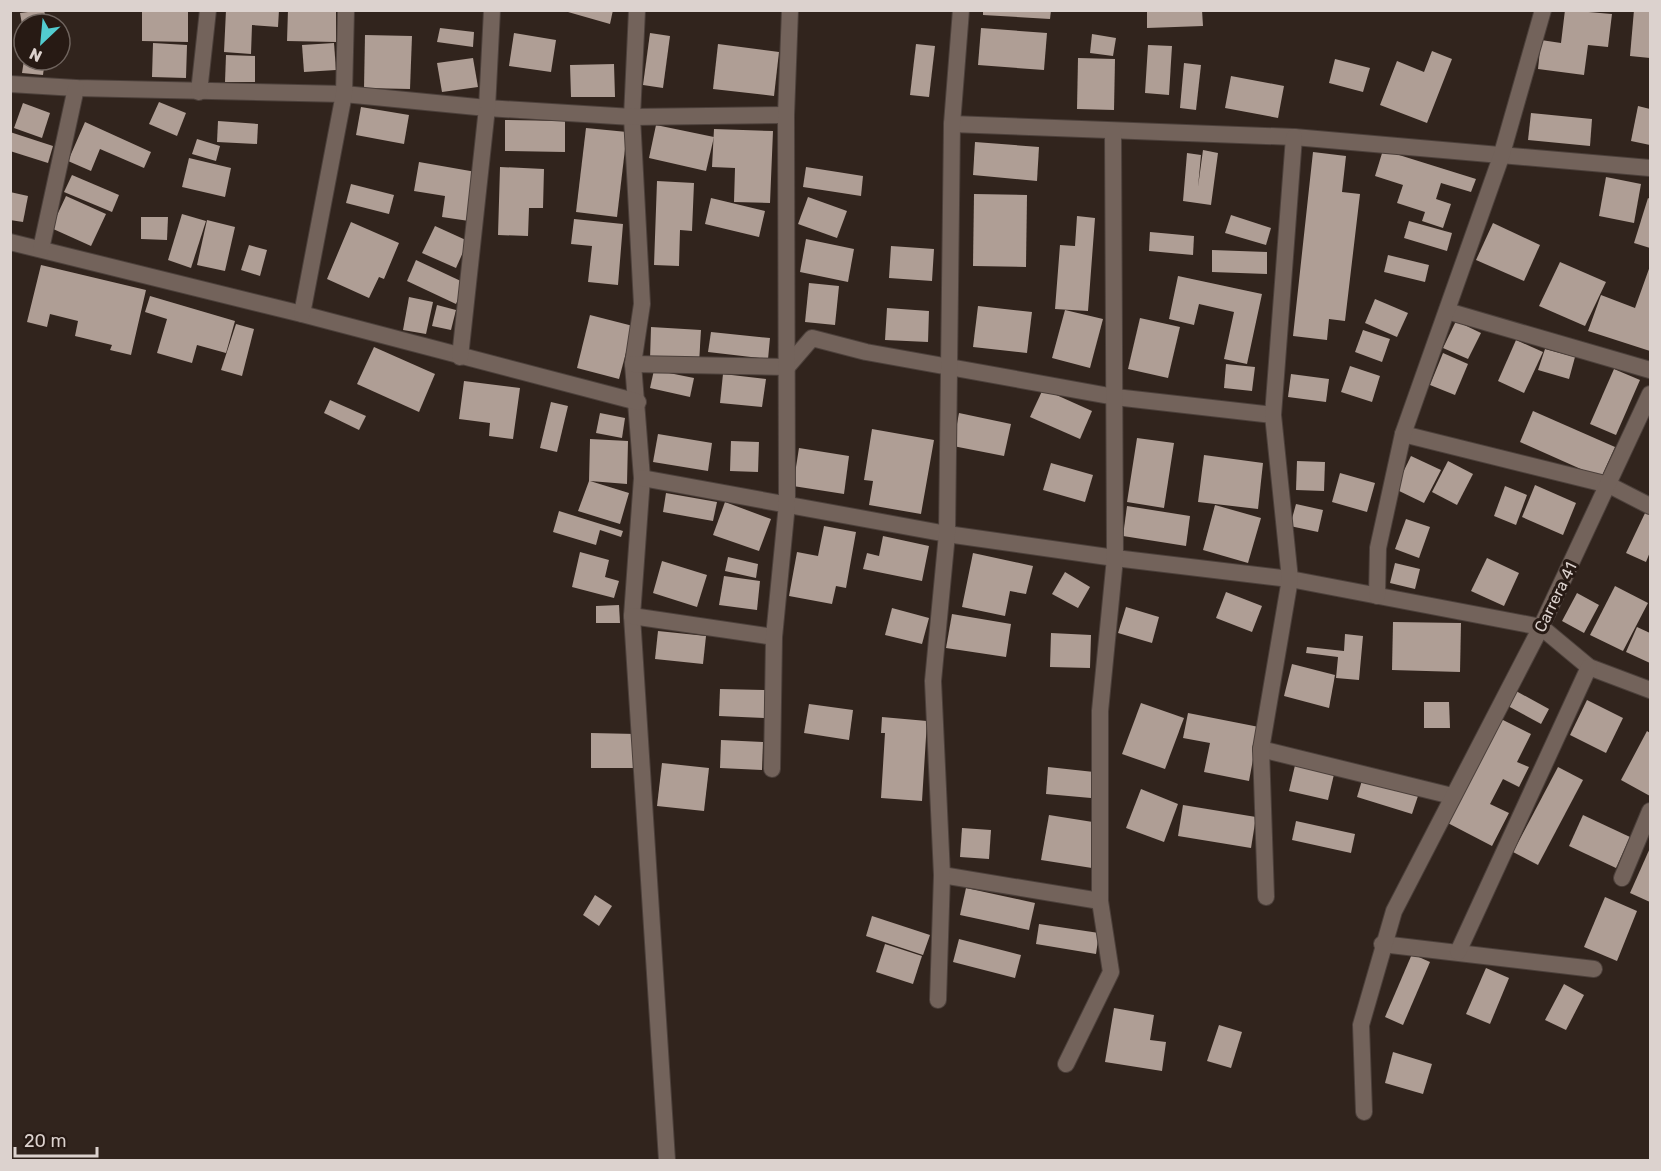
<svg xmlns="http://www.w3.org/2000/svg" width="1661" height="1171" viewBox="0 0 1661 1171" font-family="Rubik,sans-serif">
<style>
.building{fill:#af9e95}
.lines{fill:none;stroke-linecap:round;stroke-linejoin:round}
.minor-casing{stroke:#4c403b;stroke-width:18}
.minor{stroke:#73635b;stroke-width:16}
.labels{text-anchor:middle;stroke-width:6;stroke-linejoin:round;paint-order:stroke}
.street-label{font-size:16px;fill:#dcd2ce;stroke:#271a14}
</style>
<rect width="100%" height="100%" fill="#31241d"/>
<g class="building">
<polygon points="44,10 47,24 24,24 23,30 20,13"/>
<polygon points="142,10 188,10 188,42 142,41"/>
<polygon points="226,10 279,10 278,27 252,25 251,54 224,52"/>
<polygon points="288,10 336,10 336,42 287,41"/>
<polygon points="561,10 613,10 610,24"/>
<polygon points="983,10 1051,10 1050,19 983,15"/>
<polygon points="1147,10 1202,10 1203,26 1147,28"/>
<polygon points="1565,10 1612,14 1608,47 1588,45 1584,75 1538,69 1541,40 1561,43"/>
<polygon points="1634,10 1650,10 1650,58 1630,56"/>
<polygon points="440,28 474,32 473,47 437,42"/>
<polygon points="981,28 1047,33 1044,70 978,65"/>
<polygon points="514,33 556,40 551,72 509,66"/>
<polygon points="650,33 670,36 663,88 643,85"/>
<polygon points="1092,34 1116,38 1113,56 1090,53"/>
<polygon points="365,35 412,36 410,89 364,88"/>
<polygon points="153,43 187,45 186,78 152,77"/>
<polygon points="334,43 336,70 304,72 302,45"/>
<polygon points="718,44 779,52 774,96 713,89"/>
<polygon points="916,44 935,46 929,97 910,95"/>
<polygon points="1148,45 1172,46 1169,95 1145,93"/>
<polygon points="1432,51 1452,59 1427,123 1380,105 1397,61 1424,72"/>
<polygon points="226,55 255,56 255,82 225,82"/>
<polygon points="473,58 478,87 442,92 437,63"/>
<polygon points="1078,58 1115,59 1114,110 1077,109"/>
<polygon points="1335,59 1370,68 1363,92 1329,83"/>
<polygon points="24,60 45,60 43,75 22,73"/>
<polygon points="1184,63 1201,65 1196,110 1180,108"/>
<polygon points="614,64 615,97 571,97 570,65"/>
<polygon points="1231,76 1284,86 1278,118 1225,108"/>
<polygon points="159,102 186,113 177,136 149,124"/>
<polygon points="23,103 50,113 42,138 14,128"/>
<polygon points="1638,106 1650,109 1650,145 1631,141"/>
<polygon points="361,107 409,115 404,144 356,135"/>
<polygon points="1531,113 1592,119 1590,146 1528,140"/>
<polygon points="505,120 565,121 565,152 505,151"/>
<polygon points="218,121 258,124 257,144 217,142"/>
<polygon points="85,122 151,152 144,168 100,149 91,171 68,161"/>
<polygon points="656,125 714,137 706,171 649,158"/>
<polygon points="586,128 627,132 617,217 576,212"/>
<polygon points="714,129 773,131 770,203 734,202 735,168 712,167"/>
<polygon points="10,132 53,146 48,163 10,151"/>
<polygon points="197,139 220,146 216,161 192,154"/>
<polygon points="975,142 1039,147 1037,181 973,175"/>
<polygon points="1203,150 1218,153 1211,205 1183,201 1187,153 1201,155 1198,187"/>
<polygon points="1383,150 1476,179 1471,192 1441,183 1436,199 1451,204 1443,228 1422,221 1425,212 1397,203 1403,185 1375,176"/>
<polygon points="1313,152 1346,156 1342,192 1360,194 1345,321 1329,319 1327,340 1293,336"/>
<polygon points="189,158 231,168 225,197 182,187"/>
<polygon points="419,162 476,172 469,221 442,217 445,196 414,191"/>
<polygon points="500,167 544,169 543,208 529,208 528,236 498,235"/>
<polygon points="806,167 863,176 861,196 803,187"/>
<polygon points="72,175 119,195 112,212 64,192"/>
<polygon points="1606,177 1641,184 1634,223 1599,216"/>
<polygon points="657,181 694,183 692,231 680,230 679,266 654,265"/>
<polygon points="351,184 394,195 389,214 346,203"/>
<polygon points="10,192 28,196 23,222 10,220"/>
<polygon points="974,194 1027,195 1026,267 973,266"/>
<polygon points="66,196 106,214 91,246 51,228"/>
<polygon points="808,197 847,211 837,238 798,224"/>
<polygon points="711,198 765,211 759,237 705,224"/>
<polygon points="1648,198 1650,199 1650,248 1634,243"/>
<polygon points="182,214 206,221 191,268 168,260"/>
<polygon points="1231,215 1271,228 1266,245 1225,233"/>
<polygon points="1077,216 1095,218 1088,311 1055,309 1060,245 1075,246"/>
<polygon points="141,217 168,217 167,240 141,239"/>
<polygon points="574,219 623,224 618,285 588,282 592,246 571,244"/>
<polygon points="207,220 235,227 225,271 197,265"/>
<polygon points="1409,221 1452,233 1447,251 1404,238"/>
<polygon points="351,222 399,243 384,279 379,277 369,298 327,279"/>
<polygon points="1493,223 1540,245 1524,281 1476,260"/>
<polygon points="435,226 468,241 456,268 422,253"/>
<polygon points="1150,232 1194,236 1193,255 1149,251"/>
<polygon points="806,239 854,249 848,282 800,272"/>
<polygon points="249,245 267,250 260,276 241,270"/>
<polygon points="891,246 934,249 932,281 889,278"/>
<polygon points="1212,250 1267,252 1267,274 1212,272"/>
<polygon points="1388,255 1429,265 1425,282 1384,272"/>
<polygon points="416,260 465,283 456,304 407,281"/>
<polygon points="1560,262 1606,282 1585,326 1539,306"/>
<polygon points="41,265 146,290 131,355 110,350 112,345 75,336 78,321 50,314 47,327 27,322"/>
<polygon points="1650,266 1650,351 1588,331 1601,295 1635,308"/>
<polygon points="1178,276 1262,294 1247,364 1224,359 1234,312 1199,304 1194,325 1169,319"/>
<polygon points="809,283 839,286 835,325 805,322"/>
<polygon points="150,296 235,321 226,353 197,345 192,363 157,353 167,319 145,312"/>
<polygon points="409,297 433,302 426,334 403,330"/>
<polygon points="1375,299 1408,313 1397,337 1365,323"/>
<polygon points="437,305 456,310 451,330 432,326"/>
<polygon points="978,306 1032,312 1027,353 973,347"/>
<polygon points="887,308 929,311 928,342 885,340"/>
<polygon points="1065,310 1103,319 1090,368 1052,358"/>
<polygon points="590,315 633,326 619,379 577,368"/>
<polygon points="1140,318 1180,327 1168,378 1128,369"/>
<polygon points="1456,321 1481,333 1468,359 1443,348"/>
<polygon points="236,324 254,329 242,376 221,370"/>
<polygon points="651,327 701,330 699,363 650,360"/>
<polygon points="1363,330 1390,339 1382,362 1355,352"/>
<polygon points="711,332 770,338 768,359 708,352"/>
<polygon points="1516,340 1543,352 1524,393 1498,381"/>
<polygon points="374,347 435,374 419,412 357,384"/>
<polygon points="1545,349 1575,357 1569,379 1538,370"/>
<polygon points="1443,353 1468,364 1455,395 1430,385"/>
<polygon points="1226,364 1255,367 1252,391 1224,388"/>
<polygon points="1350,366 1380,376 1372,402 1341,392"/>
<polygon points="1614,369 1640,380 1616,435 1590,424"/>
<polygon points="654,370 694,378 690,397 650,388"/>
<polygon points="723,374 766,379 762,407 720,403"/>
<polygon points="1291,374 1329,379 1326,402 1288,397"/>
<polygon points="464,381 520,388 513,439 489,436 490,423 459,419"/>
<polygon points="1043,389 1092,411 1080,439 1030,417"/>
<polygon points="330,400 366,416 359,430 324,413"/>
<polygon points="551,402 568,406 557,452 540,448"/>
<polygon points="1533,411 1615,447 1601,478 1520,442"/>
<polygon points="600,413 625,418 622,438 596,433"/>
<polygon points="959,413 1011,424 1004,456 953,446"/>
<polygon points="872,429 934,440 921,514 869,505 873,481 864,480"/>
<polygon points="658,434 712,443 708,471 653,462"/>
<polygon points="1137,438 1174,443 1164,508 1127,502"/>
<polygon points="590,439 628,441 627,484 590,481 629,493 620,524 578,511 589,481"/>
<polygon points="731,441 759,442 758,472 730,471"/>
<polygon points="799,448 849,456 844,494 793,486"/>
<polygon points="1204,455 1263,463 1258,509 1198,502"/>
<polygon points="1411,456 1441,470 1424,503 1395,489"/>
<polygon points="1297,461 1325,462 1324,491 1296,490"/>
<polygon points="1448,461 1473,474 1457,505 1432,492"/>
<polygon points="1051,463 1093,475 1085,502 1043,490"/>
<polygon points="1340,473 1375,483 1367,512 1332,502"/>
<polygon points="1535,485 1576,503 1563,535 1522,517"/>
<polygon points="1505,486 1527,495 1516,525 1494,516"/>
<polygon points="666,493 717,502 713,521 663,512"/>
<polygon points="725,502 771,519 759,551 713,535"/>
<polygon points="1296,504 1323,510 1318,532 1290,526"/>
<polygon points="1215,505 1261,518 1248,563 1203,550"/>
<polygon points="1127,506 1190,516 1186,546 1123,536"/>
<polygon points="559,511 623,531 621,537 600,530 596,545 553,532"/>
<polygon points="1646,511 1650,513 1650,552 1646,562 1626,553"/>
<polygon points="1406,519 1430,527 1419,558 1395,549"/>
<polygon points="824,526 856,532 846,588 836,586 832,604 789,596 797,552 818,556"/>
<polygon points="883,536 929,546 922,581 863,569 867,553 879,556"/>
<polygon points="580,552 609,560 605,577 619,581 614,598 572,587"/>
<polygon points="973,553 1033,566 1026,594 1010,591 1005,616 962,607"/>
<polygon points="728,557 758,564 756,578 725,571"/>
<polygon points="1487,558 1519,573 1504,606 1471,591"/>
<polygon points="662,561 707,575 697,607 653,593"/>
<polygon points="1395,563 1420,569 1415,589 1390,583"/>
<polygon points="1065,572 1090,587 1078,608 1052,594"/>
<polygon points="724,576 760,581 757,610 719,605"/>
<polygon points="1615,586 1648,603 1623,651 1590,635"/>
<polygon points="1226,592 1262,606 1252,632 1216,618"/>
<polygon points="1577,593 1599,605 1584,633 1562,621"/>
<polygon points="619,605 620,623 596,623 596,606"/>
<polygon points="1126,607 1159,617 1152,643 1118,633"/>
<polygon points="892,608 929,618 922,644 885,635"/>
<polygon points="952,614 1011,624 1006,657 946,648"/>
<polygon points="1393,622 1461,623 1460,672 1392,670"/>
<polygon points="1637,627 1650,633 1650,663 1626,652"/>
<polygon points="658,631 706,636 703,664 655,659"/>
<polygon points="1051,633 1091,635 1090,668 1050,667"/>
<polygon points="1345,634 1363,636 1359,680 1336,678 1338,657 1306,653 1307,647 1344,651"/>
<polygon points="1292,664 1335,675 1329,708 1284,696"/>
<polygon points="720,689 765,690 764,718 719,716"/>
<polygon points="1516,691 1549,709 1541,724 1508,706"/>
<polygon points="1587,700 1623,718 1606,753 1570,735"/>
<polygon points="1424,702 1449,702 1450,728 1424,728"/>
<polygon points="1141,703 1184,718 1165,769 1122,754"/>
<polygon points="809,704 853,710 849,740 804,733"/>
<polygon points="1188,713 1259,727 1249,781 1204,772 1210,743 1183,738"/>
<polygon points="1495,716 1531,734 1517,762 1529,767 1519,787 1503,779 1490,804 1509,813 1492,846 1442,820"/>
<polygon points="882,717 927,721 922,801 881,798 885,733 881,733"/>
<polygon points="1647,731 1650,733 1650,796 1621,780"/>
<polygon points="591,733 636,734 636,768 591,768"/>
<polygon points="721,740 763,742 762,770 720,768"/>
<polygon points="1296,761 1335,770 1328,800 1289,791"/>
<polygon points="662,763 709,768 704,811 657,806"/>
<polygon points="1048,767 1094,772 1091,798 1046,794"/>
<polygon points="1558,767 1583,780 1538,865 1513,852"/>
<polygon points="1363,777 1419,793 1412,814 1357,797"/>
<polygon points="1141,789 1178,804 1164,842 1126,828"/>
<polygon points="1183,805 1256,817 1251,848 1178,836"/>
<polygon points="1049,815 1099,823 1092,868 1041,860"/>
<polygon points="1583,815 1630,837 1616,868 1569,846"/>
<polygon points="1296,821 1355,834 1351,853 1292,840"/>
<polygon points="962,828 991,830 989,859 960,857"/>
<polygon points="1650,848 1650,902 1630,893"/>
<polygon points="966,888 1035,903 1029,930 960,915"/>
<polygon points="595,895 612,906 599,926 583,915"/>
<polygon points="1605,897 1637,911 1617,961 1584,947"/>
<polygon points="872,916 930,935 923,955 866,936"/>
<polygon points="1039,924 1099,933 1096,954 1036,944"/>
<polygon points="959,939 1021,955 1015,978 953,962"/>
<polygon points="885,944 922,956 913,984 876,972"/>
<polygon points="1412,954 1430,962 1403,1025 1385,1017"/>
<polygon points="1486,968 1509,978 1490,1024 1466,1014"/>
<polygon points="1564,984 1584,995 1566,1030 1545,1020"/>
<polygon points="1114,1008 1154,1015 1150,1040 1166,1042 1162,1071 1105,1062"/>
<polygon points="1219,1025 1242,1032 1231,1068 1207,1061"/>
<polygon points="1393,1052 1432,1064 1423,1094 1385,1083"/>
</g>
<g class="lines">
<g class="minor-casing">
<g id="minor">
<polyline points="637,10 632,117 642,304 633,364 642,478 632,616 667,1160"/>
<polyline points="10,84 76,88 344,94 487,108 632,117 786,115"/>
<polyline points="199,92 208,10"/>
<polyline points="952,124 1294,137 1650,168"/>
<polyline points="10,242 302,314 638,402"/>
<polyline points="41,249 76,88"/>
<polyline points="1447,311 1650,370"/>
<polyline points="302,314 344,94 346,10"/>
<polyline points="460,357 487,108 492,10"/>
<polyline points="633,364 787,367 812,338 866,352 1115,397 1273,415"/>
<polyline points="1403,434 1609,485 1650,506"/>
<polyline points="642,478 947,534 1115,558 1290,579 1541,627 1589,667 1650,690"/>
<polyline points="1377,596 1378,548 1403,434 1501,157 1543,10"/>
<polyline points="632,616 774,637"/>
<polyline points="1261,749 1452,796"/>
<polyline points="772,769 774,637 787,504 786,115 790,10"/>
<polyline points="942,875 1100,901"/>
<polyline points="1622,878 1650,811"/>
<polyline points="1266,897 1261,749 1290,579 1273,415 1294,137"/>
<polyline points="1382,944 1594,969"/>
<polyline points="1458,952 1589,667"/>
<polyline points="938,1000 942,875 933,681 947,534 952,124 961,10"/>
<polyline points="1066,1064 1111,972 1100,901 1100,711 1115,558 1113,132"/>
<polyline points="1364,1112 1361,1025 1394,911 1541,627 1650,394"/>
</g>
</g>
<use href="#minor" class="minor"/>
</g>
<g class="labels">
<g class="street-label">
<text transform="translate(1555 597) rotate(-64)" y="6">Carrera 41</text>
</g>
</g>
<rect width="1661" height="1171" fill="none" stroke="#dcd2ce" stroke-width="24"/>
<g transform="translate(42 42) rotate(206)"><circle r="28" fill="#271a14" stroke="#6f645e" stroke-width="1.5"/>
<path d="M0-4.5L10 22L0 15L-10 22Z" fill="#52ccd0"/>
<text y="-9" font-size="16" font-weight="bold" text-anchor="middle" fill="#dcd2ce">N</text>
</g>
<path d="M15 1147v9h82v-9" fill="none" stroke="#dcd2ce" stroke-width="3"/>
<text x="24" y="1147" font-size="18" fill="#dcd2ce" stroke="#271a14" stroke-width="4.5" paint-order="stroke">20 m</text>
</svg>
